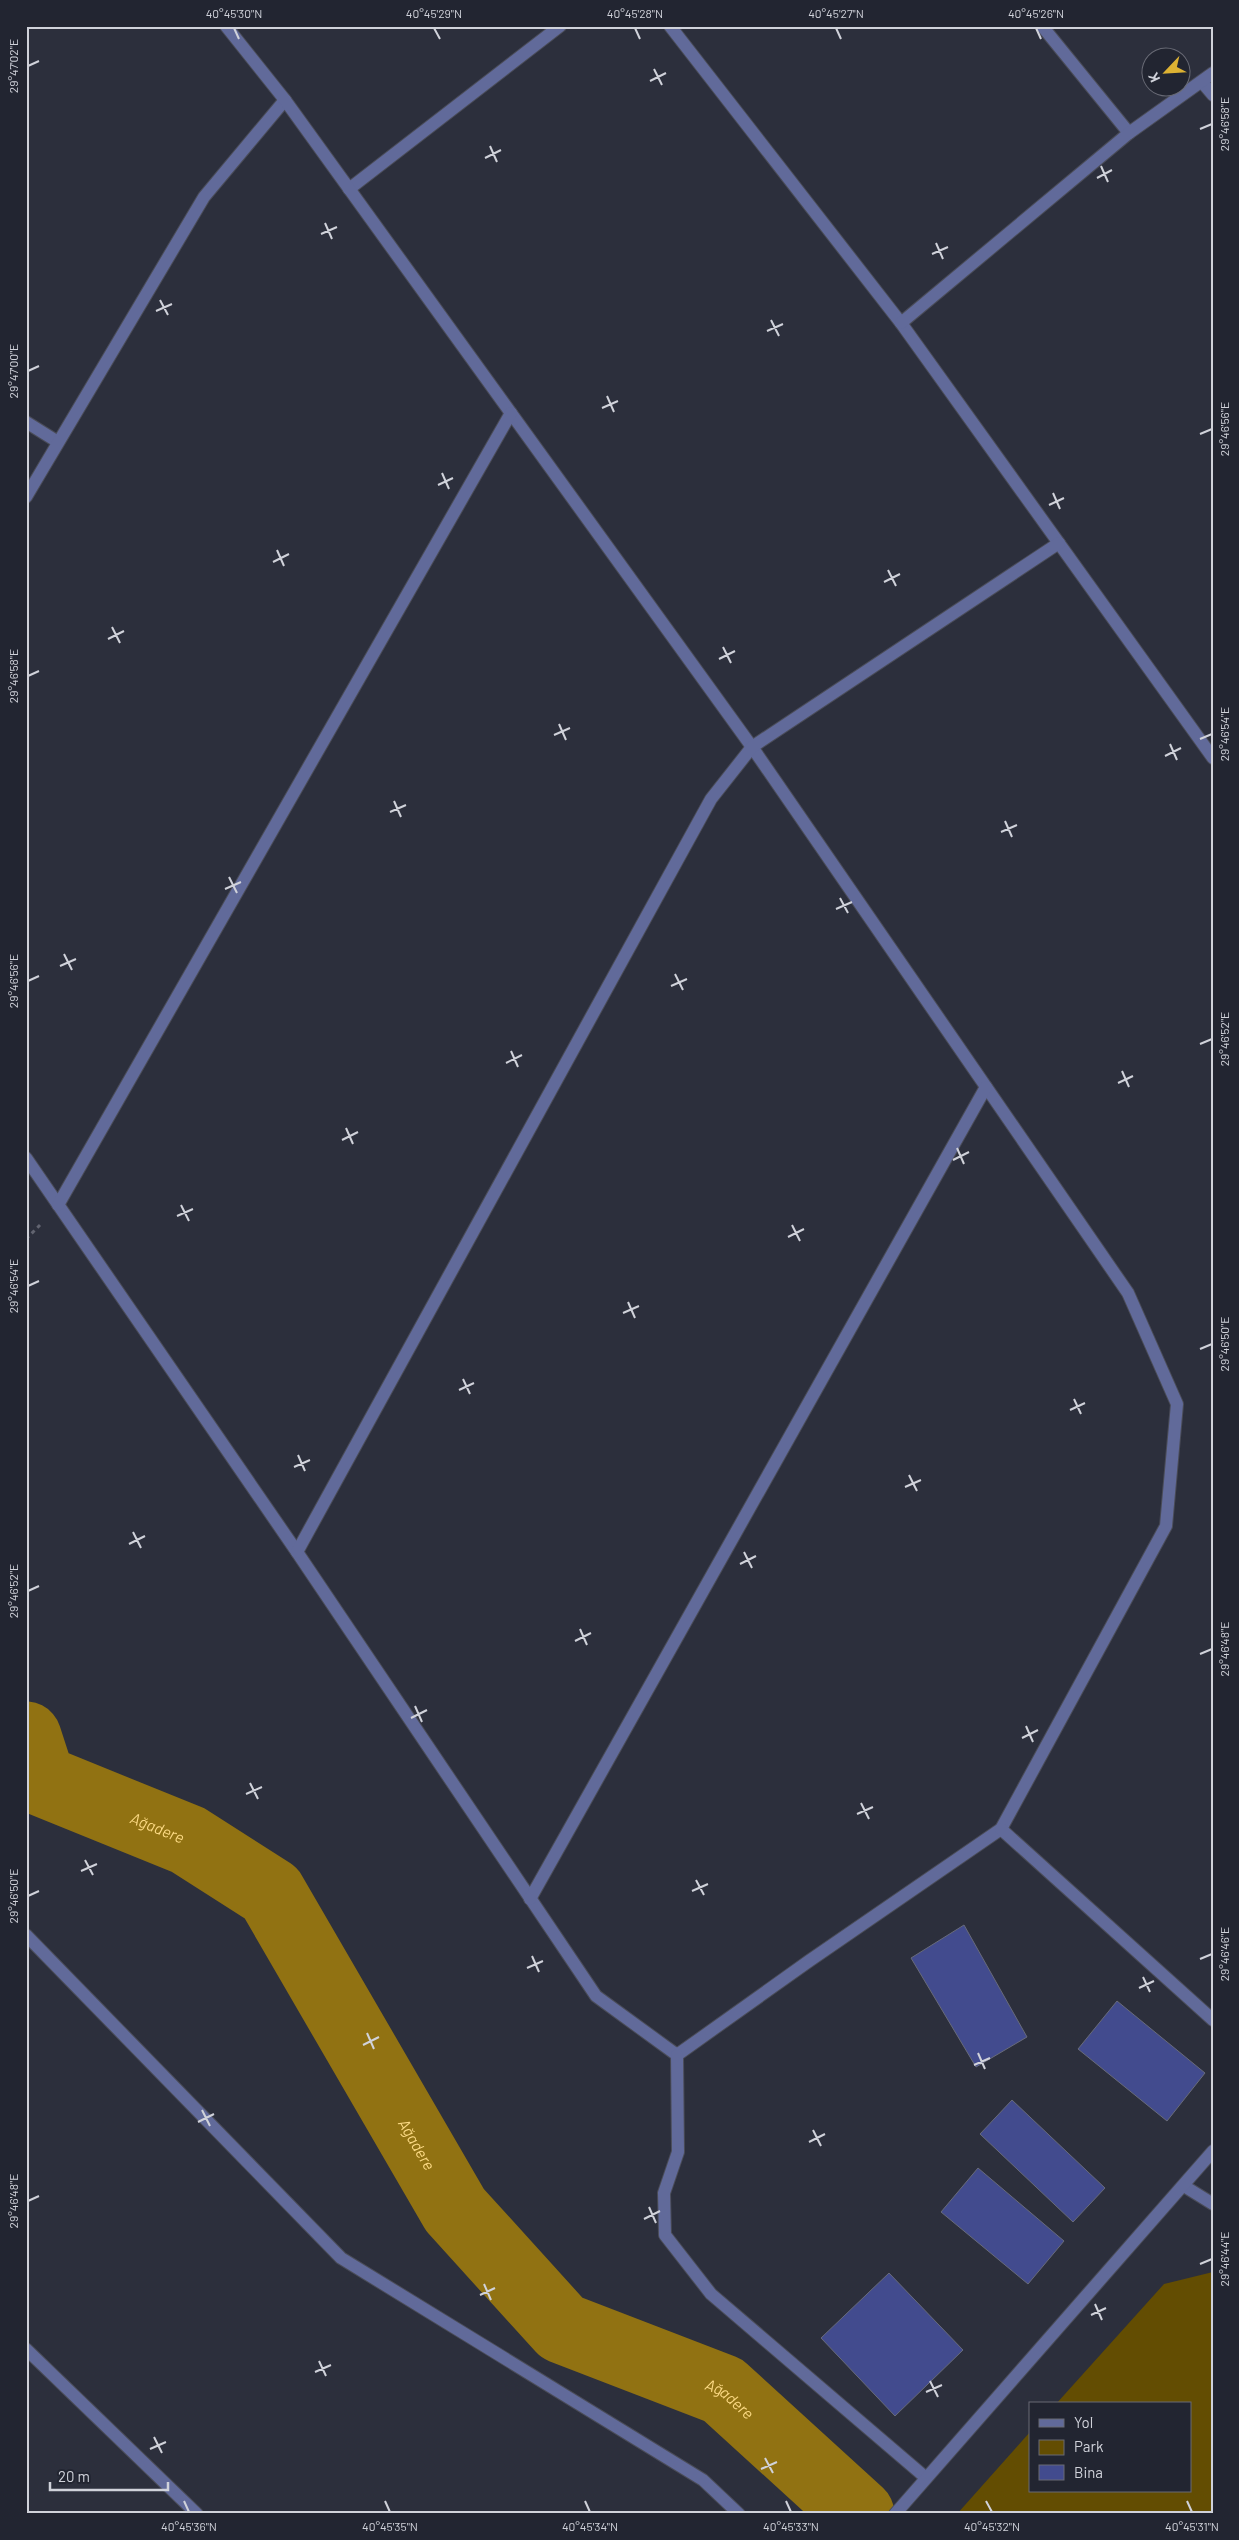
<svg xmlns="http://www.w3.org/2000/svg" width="1239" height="2540" viewBox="0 0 1239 2540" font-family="Barlow,sans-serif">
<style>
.green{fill:#634d02}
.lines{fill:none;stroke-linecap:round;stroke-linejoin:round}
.river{stroke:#917212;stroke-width:71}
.building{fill:#424b8e;stroke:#686b7a}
.minor-casing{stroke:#4a4c58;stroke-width:14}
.path{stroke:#626470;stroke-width:3;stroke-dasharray:4 4;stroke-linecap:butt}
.minor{stroke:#616a9a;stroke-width:12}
.ticks{fill:none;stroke:#d0d2da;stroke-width:2}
.labels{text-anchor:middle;stroke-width:5;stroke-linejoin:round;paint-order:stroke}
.water-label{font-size:16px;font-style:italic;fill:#fbd983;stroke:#222531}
.neatline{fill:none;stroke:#d0d2da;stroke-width:2}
.ticks-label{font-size:12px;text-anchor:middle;fill:#d0d2da}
</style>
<rect width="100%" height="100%" fill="#2c2f3c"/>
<polygon class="green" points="1213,2272 1213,2514 957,2514 1030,2432 1030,2491 1190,2491 1190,2404 1056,2404 1164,2284"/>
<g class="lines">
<path class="river" id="s1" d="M 26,1737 L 40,1780 L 188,1840 L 271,1893 L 455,2210 L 562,2328 L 723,2390 L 859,2514"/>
</g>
<g class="building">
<polygon points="964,1925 1027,2037 976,2067 911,1958"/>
<polygon points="1117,2001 1205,2073 1167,2121 1078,2049"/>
<polygon points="1012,2100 1105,2188 1073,2222 980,2134"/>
<polygon points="978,2168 1064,2241 1028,2284 941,2212"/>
<polygon points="889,2273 963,2350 895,2416 821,2338"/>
</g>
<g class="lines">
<g class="minor-casing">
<g id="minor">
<polyline points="670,26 901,323 1213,758"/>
<polyline points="1042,26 1129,133"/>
<polyline points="1202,82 1213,95"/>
<polyline points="349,189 560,26"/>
<polyline points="901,323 1129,133 1213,73"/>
<polyline points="26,422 58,442"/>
<polyline points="26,497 204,197 285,100"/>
<polyline points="26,1158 297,1552 596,1996 677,2055 809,1961 1001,1829 1166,1526 1177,1404 1128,1293 752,747 285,100 226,26"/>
<polyline points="58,1205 511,413"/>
<polyline points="297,1552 711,799 752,747 1059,543"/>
<polyline points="1001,1829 1213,2020"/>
<polyline points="530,1899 986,1087"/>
<polyline points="26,1935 341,2258 703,2480 739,2514"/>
<polyline points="677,2055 678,2152 664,2193 665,2235 711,2294 925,2477"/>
<polyline points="1184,2186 1213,2204"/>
<polyline points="26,2349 197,2514"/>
<polyline points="895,2514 1213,2151"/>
</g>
</g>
<polyline class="path" points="26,1239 40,1225"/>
<use href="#minor" class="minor"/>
</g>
<path class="ticks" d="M 234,28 L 239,39M 434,28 L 440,39M 635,28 L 640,39M 836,28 L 841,39M 1036,28 L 1041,39M 28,66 L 39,61M 654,69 L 662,85M 650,81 L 666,73M 1200,129 L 1212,124M 490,146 L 497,162M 485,158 L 501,150M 1101,166 L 1108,182M 1097,178 L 1112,170M 325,223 L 332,239M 321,234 L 337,227M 936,243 L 943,259M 932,254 L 948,247M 160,300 L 168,315M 156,311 L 172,304M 771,320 L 779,336M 767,331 L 783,324M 28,371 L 39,366M 607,396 L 614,412M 602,408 L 618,401M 1200,434 L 1212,429M 442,473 L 449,489M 438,485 L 453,478M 1053,493 L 1060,509M 1049,505 L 1064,498M 277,550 L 284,566M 273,562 L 289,554M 888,570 L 896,586M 884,582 L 900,574M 112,627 L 120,643M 108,639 L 124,631M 723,647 L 731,663M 719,659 L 735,651M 28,676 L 39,671M 559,724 L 566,740M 554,735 L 570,728M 1200,739 L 1212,734M 1170,744 L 1177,760M 1165,756 L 1181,748M 394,801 L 401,817M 390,812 L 406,805M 1005,821 L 1012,837M 1001,832 L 1017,825M 229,877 L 237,893M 225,889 L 241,882M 840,898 L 848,913M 836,909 L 852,902M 64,954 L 72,970M 60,966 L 76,959M 675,974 L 683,990M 28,981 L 39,976M 671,986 L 687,979M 1200,1044 L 1212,1039M 511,1051 L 518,1067M 506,1063 L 522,1055M 1122,1071 L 1129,1087M 1118,1083 L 1133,1076M 346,1128 L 353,1144M 342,1140 L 358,1132M 957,1148 L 964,1164M 953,1160 L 969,1152M 181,1205 L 189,1221M 177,1216 L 193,1209M 792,1225 L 800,1241M 788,1237 L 804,1229M 28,1286 L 39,1281M 628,1302 L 635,1318M 623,1313 L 639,1306M 1200,1349 L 1212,1344M 463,1379 L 470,1394M 459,1390 L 474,1383M 1074,1399 L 1081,1414M 1070,1410 L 1085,1403M 298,1455 L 305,1471M 294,1467 L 310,1460M 909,1475 L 917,1491M 905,1487 L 921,1480M 133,1532 L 141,1548M 129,1544 L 145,1536M 744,1552 L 752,1568M 740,1564 L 756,1556M 28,1591 L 39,1586M 580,1629 L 587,1645M 575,1641 L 591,1633M 1200,1654 L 1212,1649M 415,1706 L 422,1722M 411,1718 L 427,1710M 1026,1726 L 1033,1742M 1022,1738 L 1038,1730M 250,1783 L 258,1799M 246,1794 L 262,1787M 861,1803 L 869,1819M 857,1814 L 873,1807M 85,1860 L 93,1875M 81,1871 L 97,1864M 696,1880 L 704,1895M 692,1891 L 708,1884M 28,1896 L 39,1891M 532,1956 L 539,1972M 1200,1959 L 1212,1954M 527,1968 L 543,1961M 1143,1977 L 1150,1992M 1139,1988 L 1154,1981M 367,2033 L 374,2049M 363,2045 L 379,2037M 978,2053 L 985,2069M 974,2065 L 990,2058M 202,2110 L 210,2126M 198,2122 L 214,2114M 813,2130 L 821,2146M 809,2142 L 825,2134M 28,2201 L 39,2196M 649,2207 L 656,2223M 644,2219 L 660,2211M 1200,2264 L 1212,2259M 484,2284 L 491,2300M 480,2295 L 495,2288M 1095,2304 L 1102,2320M 1091,2315 L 1106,2308M 319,2361 L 326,2376M 315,2372 L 331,2365M 930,2381 L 938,2397M 926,2392 L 942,2385M 154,2437 L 162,2453M 150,2449 L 166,2442M 765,2458 L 773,2473M 761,2469 L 777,2462M 184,2501 L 189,2512M 385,2501 L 390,2512M 585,2501 L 590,2512M 786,2501 L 791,2512M 986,2501 L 992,2512M 1187,2501 L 1192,2512"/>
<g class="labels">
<g class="water-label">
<text dy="6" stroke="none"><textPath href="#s1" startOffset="172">Ağadere</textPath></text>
<text dy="6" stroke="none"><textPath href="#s1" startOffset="594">Ağadere</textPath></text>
<text dy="6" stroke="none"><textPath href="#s1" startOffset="1012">Ağadere</textPath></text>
</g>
</g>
<rect width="1239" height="2540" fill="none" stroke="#222531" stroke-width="55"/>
<rect x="1029" y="2402" width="162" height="90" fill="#222531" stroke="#686a75"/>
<rect x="1039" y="2419" width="25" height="8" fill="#616a9a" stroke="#686a75"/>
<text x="1074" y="2428" font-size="15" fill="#d0d2da">Yol</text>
<rect x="1039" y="2440" width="25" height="15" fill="#634d02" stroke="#686a75"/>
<text x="1074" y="2452" font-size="15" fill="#d0d2da">Park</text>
<rect x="1039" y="2465" width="25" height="15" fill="#424b8e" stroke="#686a75"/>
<text x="1074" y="2478" font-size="15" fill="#d0d2da">Bina</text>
<g transform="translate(1166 72) rotate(245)"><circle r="24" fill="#222531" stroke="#686a75"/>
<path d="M0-4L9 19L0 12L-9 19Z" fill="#ddb233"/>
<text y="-8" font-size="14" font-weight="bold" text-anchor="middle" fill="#d0d2da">K</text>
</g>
<path d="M50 2482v8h118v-8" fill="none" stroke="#d0d2da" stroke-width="2.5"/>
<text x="58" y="2482" font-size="15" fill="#d0d2da" stroke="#222531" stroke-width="4" paint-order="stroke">20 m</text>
<rect x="28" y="28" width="1184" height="2484" class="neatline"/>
<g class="ticks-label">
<text x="234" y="18">40°45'30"N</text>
<text x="434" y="18">40°45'29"N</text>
<text x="635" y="18">40°45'28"N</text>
<text x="836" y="18">40°45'27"N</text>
<text x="1036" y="18">40°45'26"N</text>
<text transform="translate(14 66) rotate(-90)" y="4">29°47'02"E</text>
<text transform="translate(1225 124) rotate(-90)" y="4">29°46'58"E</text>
<text transform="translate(14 371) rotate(-90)" y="4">29°47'00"E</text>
<text transform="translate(1225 429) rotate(-90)" y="4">29°46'56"E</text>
<text transform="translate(14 676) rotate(-90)" y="4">29°46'58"E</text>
<text transform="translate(1225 734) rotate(-90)" y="4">29°46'54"E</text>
<text transform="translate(14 981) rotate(-90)" y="4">29°46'56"E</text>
<text transform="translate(1225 1039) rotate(-90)" y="4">29°46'52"E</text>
<text transform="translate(14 1286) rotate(-90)" y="4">29°46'54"E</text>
<text transform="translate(1225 1344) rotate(-90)" y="4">29°46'50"E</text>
<text transform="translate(14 1591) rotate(-90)" y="4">29°46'52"E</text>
<text transform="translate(1225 1649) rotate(-90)" y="4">29°46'48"E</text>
<text transform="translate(14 1896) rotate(-90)" y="4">29°46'50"E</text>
<text transform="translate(1225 1954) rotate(-90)" y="4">29°46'46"E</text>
<text transform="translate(14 2201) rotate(-90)" y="4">29°46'48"E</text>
<text transform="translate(1225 2259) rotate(-90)" y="4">29°46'44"E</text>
<text x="189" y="2531">40°45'36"N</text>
<text x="390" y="2531">40°45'35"N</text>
<text x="590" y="2531">40°45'34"N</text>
<text x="791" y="2531">40°45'33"N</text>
<text x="992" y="2531">40°45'32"N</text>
<text x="1192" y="2531">40°45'31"N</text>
</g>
</svg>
